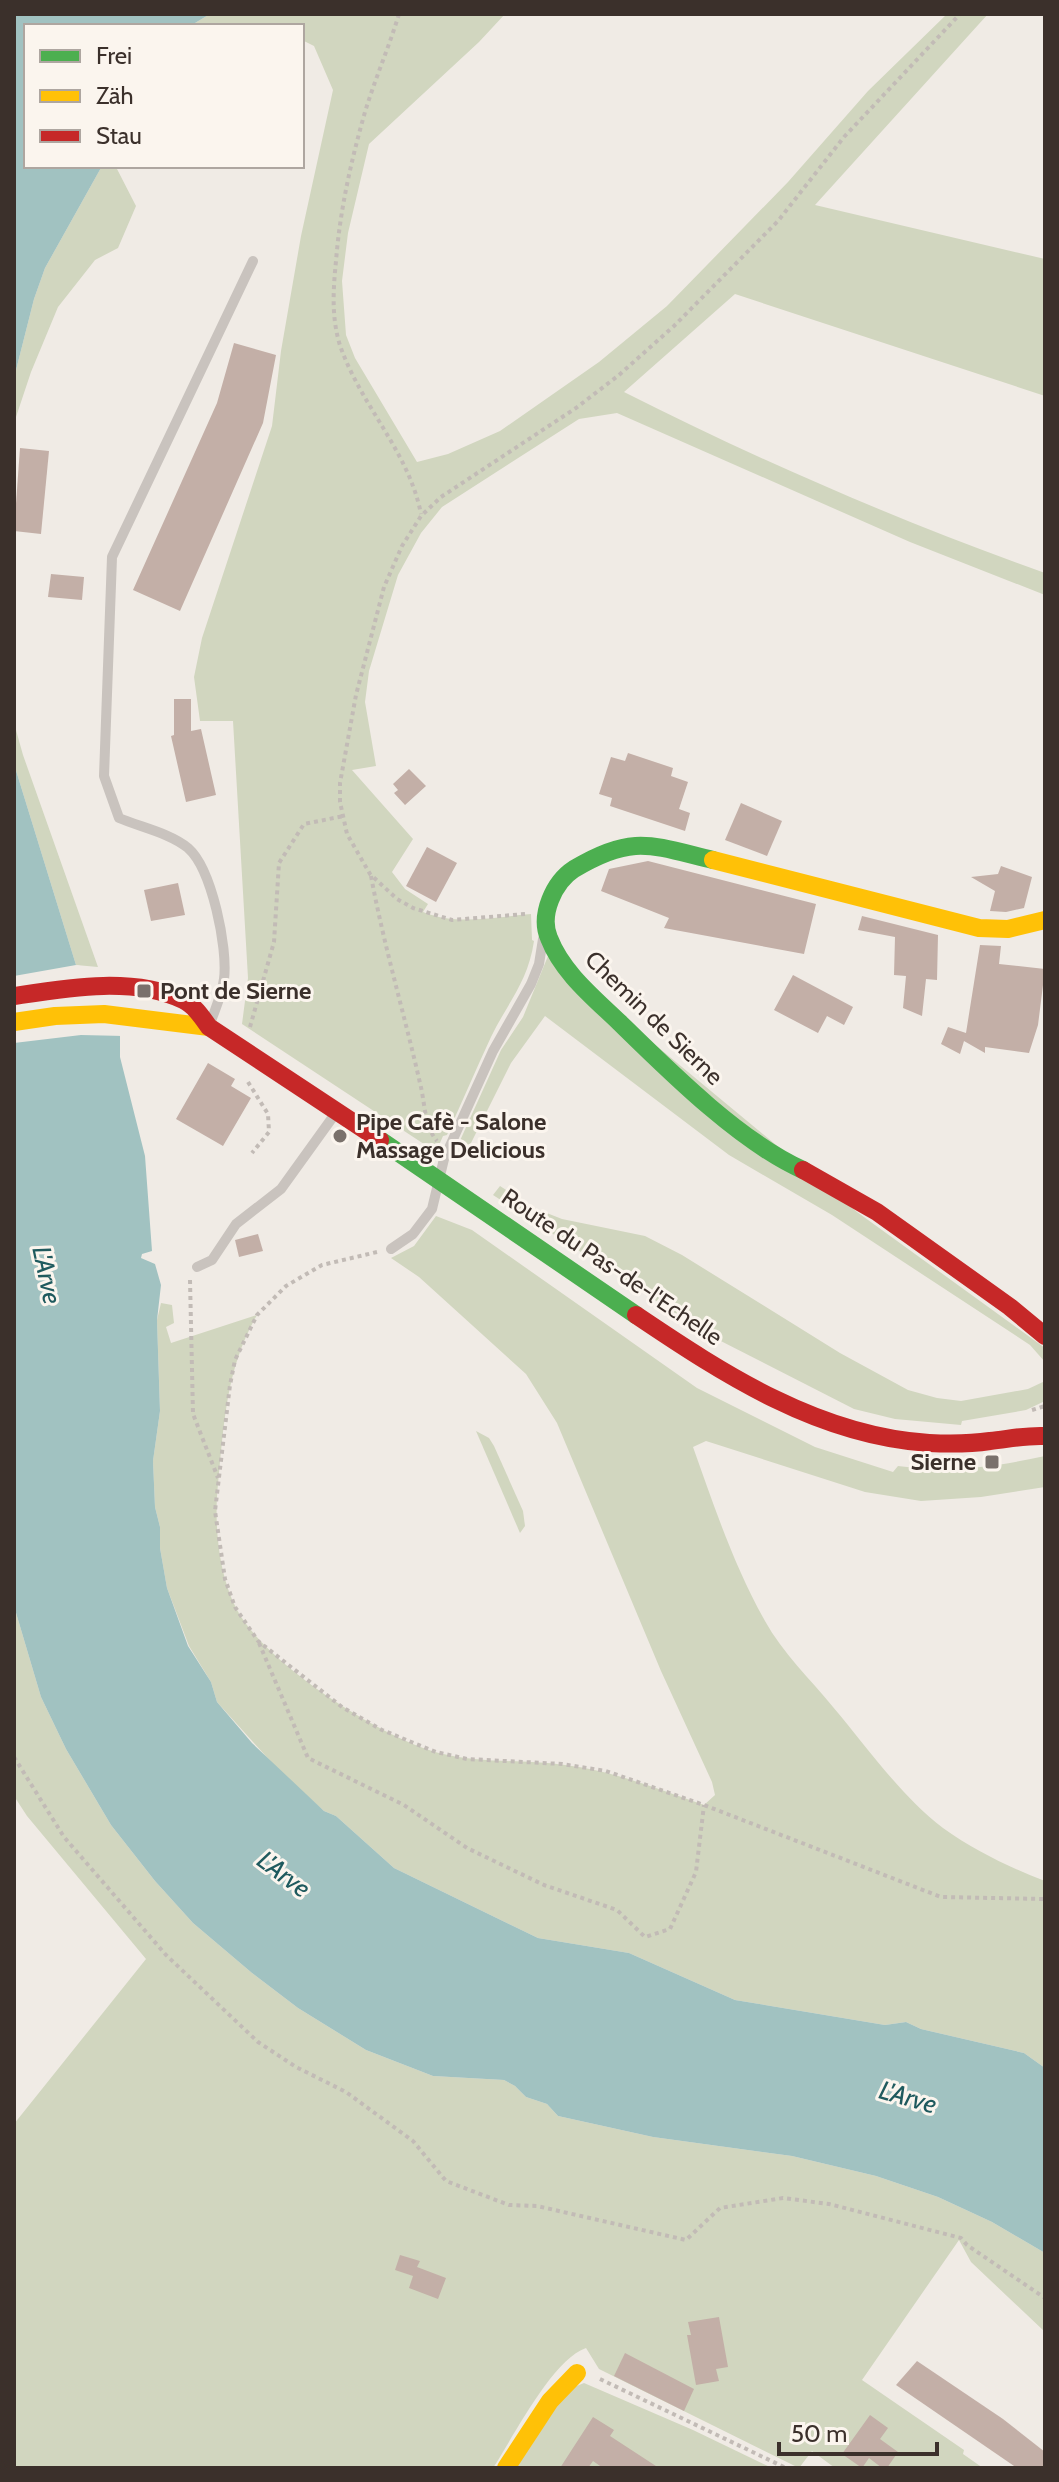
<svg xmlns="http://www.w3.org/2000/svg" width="1059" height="2482" viewBox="0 0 1059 2482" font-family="Cabin,sans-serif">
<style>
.green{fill:#d1d6bf}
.water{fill:#a1c2c1}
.pier{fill:#f0ebe5}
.building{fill:#c3afa7}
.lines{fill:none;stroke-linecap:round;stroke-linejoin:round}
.path{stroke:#c2bbb6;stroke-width:4;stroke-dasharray:4 4;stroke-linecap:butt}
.lane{stroke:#c9c3be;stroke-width:10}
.fast{stroke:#4caf50;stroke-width:18}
.slow{stroke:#ffc107;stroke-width:18}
.jam{stroke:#c62828;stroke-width:18}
.poi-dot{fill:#7a716c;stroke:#fbf5ee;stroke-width:3}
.labels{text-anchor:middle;stroke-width:6;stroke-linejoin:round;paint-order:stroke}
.poi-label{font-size:24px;font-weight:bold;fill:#3b302b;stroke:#fbf5ee;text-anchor:start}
.street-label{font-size:24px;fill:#3b302b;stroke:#fbf5ee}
.water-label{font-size:26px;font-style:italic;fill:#1f5a5e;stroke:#fbf5ee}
</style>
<rect width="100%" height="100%" fill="#f0ebe5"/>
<g class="green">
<path d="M 210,14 L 505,14 L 479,42 L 369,144 L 348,233 L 342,281 L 346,335 L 355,358 L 417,462 L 448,454 L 500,431 L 599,362 L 667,306 L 788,182 L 868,91 L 947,14 L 988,14 L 815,205 L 1045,259 L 1045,396 L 735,294 L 624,392 C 760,461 902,522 1045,573 L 1045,595 L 910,542 L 617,413 L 579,419 L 442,507 L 421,533 L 398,575 L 369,671 L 365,702 L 376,766 L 352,770 L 413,839 L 392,872 L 405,889 L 428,904 L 423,912 C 457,926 495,917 531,914 L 532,940 L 534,941 C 528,982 508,1002 491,1037 C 476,1069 462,1102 447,1135 L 443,1136 L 436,1152 L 242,1024 L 248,978 L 233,721 L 200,721 L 194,677 L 202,638 L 272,426 L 281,351 L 301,236 L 333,90 L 314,46 L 302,40 L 302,26 L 190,26 Z"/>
<polygon points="102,166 119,166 117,169 136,206 118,248 95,260 58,307 31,372 14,423 14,378 34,299 45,268"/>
<polygon points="14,723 23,755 98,967 76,965 14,764"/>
<polygon points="548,956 857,1212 1045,1348 1045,1362 1030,1345 832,1215 729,1155 545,1016 511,1063 464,1157 458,1156 463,1146 458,1145 501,1050 523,1017"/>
<polygon points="500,1186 534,1208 562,1219 645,1236 682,1255 840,1353 908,1390 937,1398 961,1401 1028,1389 1045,1381 1045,1401 1026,1410 962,1421 961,1425 895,1419 854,1409 709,1335 493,1195"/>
<path d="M 436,1216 L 472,1230 L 697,1388 L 815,1447 L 893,1472 L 898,1466 C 949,1473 995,1467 1045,1456 L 1045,1487 L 981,1497 L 921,1501 L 865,1492 L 706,1441 L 693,1447 C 714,1506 734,1566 765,1621 C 782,1652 810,1679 833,1707 C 867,1747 900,1795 943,1828 C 975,1851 1009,1867 1045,1881 L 1045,2068 L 1024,2053 L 921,2029 L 906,2022 L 885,2025 L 735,2000 L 629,1953 L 538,1938 L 394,1868 L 336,1816 L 324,1811 L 282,1774 L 217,1702 L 211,1682 L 189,1646 L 167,1588 L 160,1548 L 160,1527 L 155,1507 L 153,1461 L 160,1411 L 157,1320 L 161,1303 L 172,1305 L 174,1323 L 166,1327 L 171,1343 L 257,1315 C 226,1369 224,1423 218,1484 C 214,1523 218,1572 236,1608 C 263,1662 381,1738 439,1753 C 481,1764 523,1759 565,1765 C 614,1771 658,1789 704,1805 L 715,1795 L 712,1782 L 661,1671 L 557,1423 L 526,1374 L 419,1277 L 391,1258 L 414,1246 Z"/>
<polygon points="476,1431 489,1438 494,1446 523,1511 525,1526 520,1533"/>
<path d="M 14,1606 L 41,1697 L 66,1749 L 111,1825 L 155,1881 L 193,1923 L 252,1973 L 298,2008 L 366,2050 L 433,2076 L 504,2080 L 515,2086 L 526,2097 L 547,2104 L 558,2116 L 653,2137 L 792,2156 L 876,2176 L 938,2197 L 992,2222 L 1045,2253 L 1045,2332 L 971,2262 L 959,2240 L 862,2380 L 964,2450 L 963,2454 L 983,2468 L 835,2468 L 812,2451 L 799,2468 L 599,2369 L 586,2348 C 552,2360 514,2436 493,2468 L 14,2468 L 14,2124 L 146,1959 L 27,1816 L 14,1796 Z"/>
<polygon points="584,2383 693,2430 772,2468 516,2468 567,2390"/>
</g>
<g class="water">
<polygon points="14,14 210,14 190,26 26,26 26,166 102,166 45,268 34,299 14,378"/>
<polygon points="14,764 76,965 120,1036 120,1057 145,1156 152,1251 142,1254 141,1258 155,1264 161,1285 157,1320 160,1411 153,1461 155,1507 160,1527 160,1548 167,1588 188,1646 211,1682 217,1702 252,1743 324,1811 336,1816 394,1868 538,1938 629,1953 735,2000 885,2025 906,2022 921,2029 1024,2053 1045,2068 1045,2253 992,2222 938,2197 876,2176 792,2156 653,2137 558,2116 547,2104 526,2097 515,2086 504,2080 433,2076 366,2050 298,2008 252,1973 193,1923 155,1881 111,1825 66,1749 41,1697 14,1606"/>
</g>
<polygon class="pier" points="76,965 81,966 124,1036 81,1035 14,1043 14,976"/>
<g class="building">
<polygon points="234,343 276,355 263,423 180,611 133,590 217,403"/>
<polygon points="20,448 49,451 41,534 14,531"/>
<polygon points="51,574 84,577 82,600 48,597"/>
<polygon points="174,699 191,699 191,731 201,729 216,795 186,802 171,736 174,735"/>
<polygon points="628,753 673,768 671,776 688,782 679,809 690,813 685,831 610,806 612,798 599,794 611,757 625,761"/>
<polygon points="409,769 426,786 405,805 394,793 398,790 393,784"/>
<polygon points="741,803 782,821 767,856 725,840"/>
<polygon points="427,847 457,863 436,902 406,886"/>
<polygon points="648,861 816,904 804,954 664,928 669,918 601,891 609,869"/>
<polygon points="1001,866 1032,877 1024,908 1006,912 990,911 995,891 971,877 998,874"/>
<polygon points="178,883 185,915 151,921 144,890"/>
<polygon points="862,916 938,935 937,980 926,979 922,1016 903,1008 906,976 894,975 895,937 858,930"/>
<polygon points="980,945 1001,946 999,964 1045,969 1038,1025 1029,1053 985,1047 985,1053 964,1041 960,1054 941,1044 948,1027 966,1033"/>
<polygon points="793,975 853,1007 844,1025 827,1016 818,1033 774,1010"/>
<polygon points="208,1063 235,1079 231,1086 251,1098 223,1146 176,1119"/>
<polygon points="258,1234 263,1251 239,1257 235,1240"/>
<polygon points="400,2255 420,2261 417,2267 446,2278 438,2299 409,2288 413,2276 395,2270"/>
<polygon points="719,2317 728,2367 716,2369 719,2381 696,2385 687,2335 691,2335 688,2322"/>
<polygon points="625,2353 694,2389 684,2411 614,2376"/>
<polygon points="917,2361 1003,2419 1045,2452 1045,2468 1017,2468 896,2385"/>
<polygon points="870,2415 888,2428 880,2439 898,2452 887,2468 882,2468 869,2458 862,2468 842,2454"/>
<polygon points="593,2417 614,2430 610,2436 659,2468 603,2468 593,2461 588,2468 560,2468"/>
</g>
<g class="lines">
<g class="path">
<path d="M 399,14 C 389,47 375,79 365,112 C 351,161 340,210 336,261 C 333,291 331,322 342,351 C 364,409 409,453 421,514"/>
<path d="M 371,876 C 384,946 404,1013 420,1083 C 425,1102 424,1126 437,1141"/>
<polyline points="525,914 452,920 413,908 397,899 370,874 347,834 340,802 340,783 356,695 384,587 402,546 421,516 441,497 576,408 619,375 674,326 778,221 844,137 960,14"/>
<polyline points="250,1027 274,942 279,863 304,824 344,816"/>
<polyline points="248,1082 268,1114 269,1132 252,1153"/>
<polyline points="377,1252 322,1265 286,1286 257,1315 235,1360 230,1385 215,1511 225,1579 235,1607 258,1641 342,1707 382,1730 436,1752 467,1759 562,1764 606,1771 704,1805 941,1897 1045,1899"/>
<polyline points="190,1280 193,1414 218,1478"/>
<polyline points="1032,1410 1045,1406"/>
<polyline points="259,1643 308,1758 404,1805 467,1848 544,1885 617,1910 645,1937 670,1929 696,1872 704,1805"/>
<polyline points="14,1757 64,1837 166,1955 258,2042 296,2067 346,2092 413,2141 446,2181 509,2205 537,2206 686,2240 720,2208 783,2198 829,2204 961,2238 967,2245 1045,2298"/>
<polyline points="600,2379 786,2468"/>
</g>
<g class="lane">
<path d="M 211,1021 C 216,1007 222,994 224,979 C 228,948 212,869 188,848 C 170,833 140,827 119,818 L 104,776 L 112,557 L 253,261"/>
<polyline points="391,1249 413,1234 432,1209 444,1159 493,1051 531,984 539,964 543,939"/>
<polyline points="197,1267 212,1260 236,1224 281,1189 335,1114"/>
</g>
<g class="fast">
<path d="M 713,860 C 651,845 632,834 574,869 C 554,882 539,915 549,938 C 562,972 593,997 619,1022 C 668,1070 740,1142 803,1170"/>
<polyline points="380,1140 636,1315"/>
</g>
<g class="slow">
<polyline points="713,860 979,928 1008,929 1045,920"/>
<polyline points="14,1022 55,1016 104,1014 209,1027"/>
<polyline points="506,2468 550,2401 577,2373"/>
</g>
<g class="jam">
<path d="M 14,996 C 66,988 133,976 183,1000 C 194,1005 202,1017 209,1027 L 380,1140"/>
<polyline points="803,1170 877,1212 1010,1307 1045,1336"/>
<path d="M 636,1315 C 725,1375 819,1436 929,1443 C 949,1444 970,1444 990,1441 C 1009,1439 1026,1435 1045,1436"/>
</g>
</g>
<g class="poi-dot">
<rect x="136" y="983" width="16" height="16" rx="4"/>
<circle cx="340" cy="1136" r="8"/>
<rect x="984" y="1454" width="16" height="16" rx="4"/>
</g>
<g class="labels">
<g class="poi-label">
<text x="160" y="999">Pont de Sierne</text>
<text x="356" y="1130">Pipe Cafè - Salone<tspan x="356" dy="28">Massage Delicious</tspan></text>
<text x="976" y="1470" text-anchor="end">Sierne</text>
</g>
<g class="street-label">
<text transform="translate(654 1018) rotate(44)" y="8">Chemin de Sierne</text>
<text transform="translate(612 1267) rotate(34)" y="8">Route du Pas-de-l'Echelle</text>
</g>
<g class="water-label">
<text transform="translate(47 1275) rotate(78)" y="9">L'Arve</text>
<text transform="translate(284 1874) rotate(37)" y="9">L'Arve</text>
<text transform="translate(908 2097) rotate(16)" y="9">L'Arve</text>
</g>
</g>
<rect width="1059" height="2482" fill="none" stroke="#3b302b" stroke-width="32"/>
<rect x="24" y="24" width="280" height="144" fill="#fbf5ee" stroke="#aea6a0" stroke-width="2"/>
<rect x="40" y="50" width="40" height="12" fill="#4caf50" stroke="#aea6a0" stroke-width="2"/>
<text x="96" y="64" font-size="24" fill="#3b302b">Frei</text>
<rect x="40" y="90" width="40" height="12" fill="#ffc107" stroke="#aea6a0" stroke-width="2"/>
<text x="96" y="104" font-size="24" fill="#3b302b">Zäh</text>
<rect x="40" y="130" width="40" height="12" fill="#c62828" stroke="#aea6a0" stroke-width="2"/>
<text x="96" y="144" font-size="24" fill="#3b302b">Stau</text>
<path d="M779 2442v12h158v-12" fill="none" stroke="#3b302b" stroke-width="4"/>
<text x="791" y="2442" font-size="24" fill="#3b302b" stroke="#fbf5ee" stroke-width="6" paint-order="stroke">50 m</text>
</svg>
